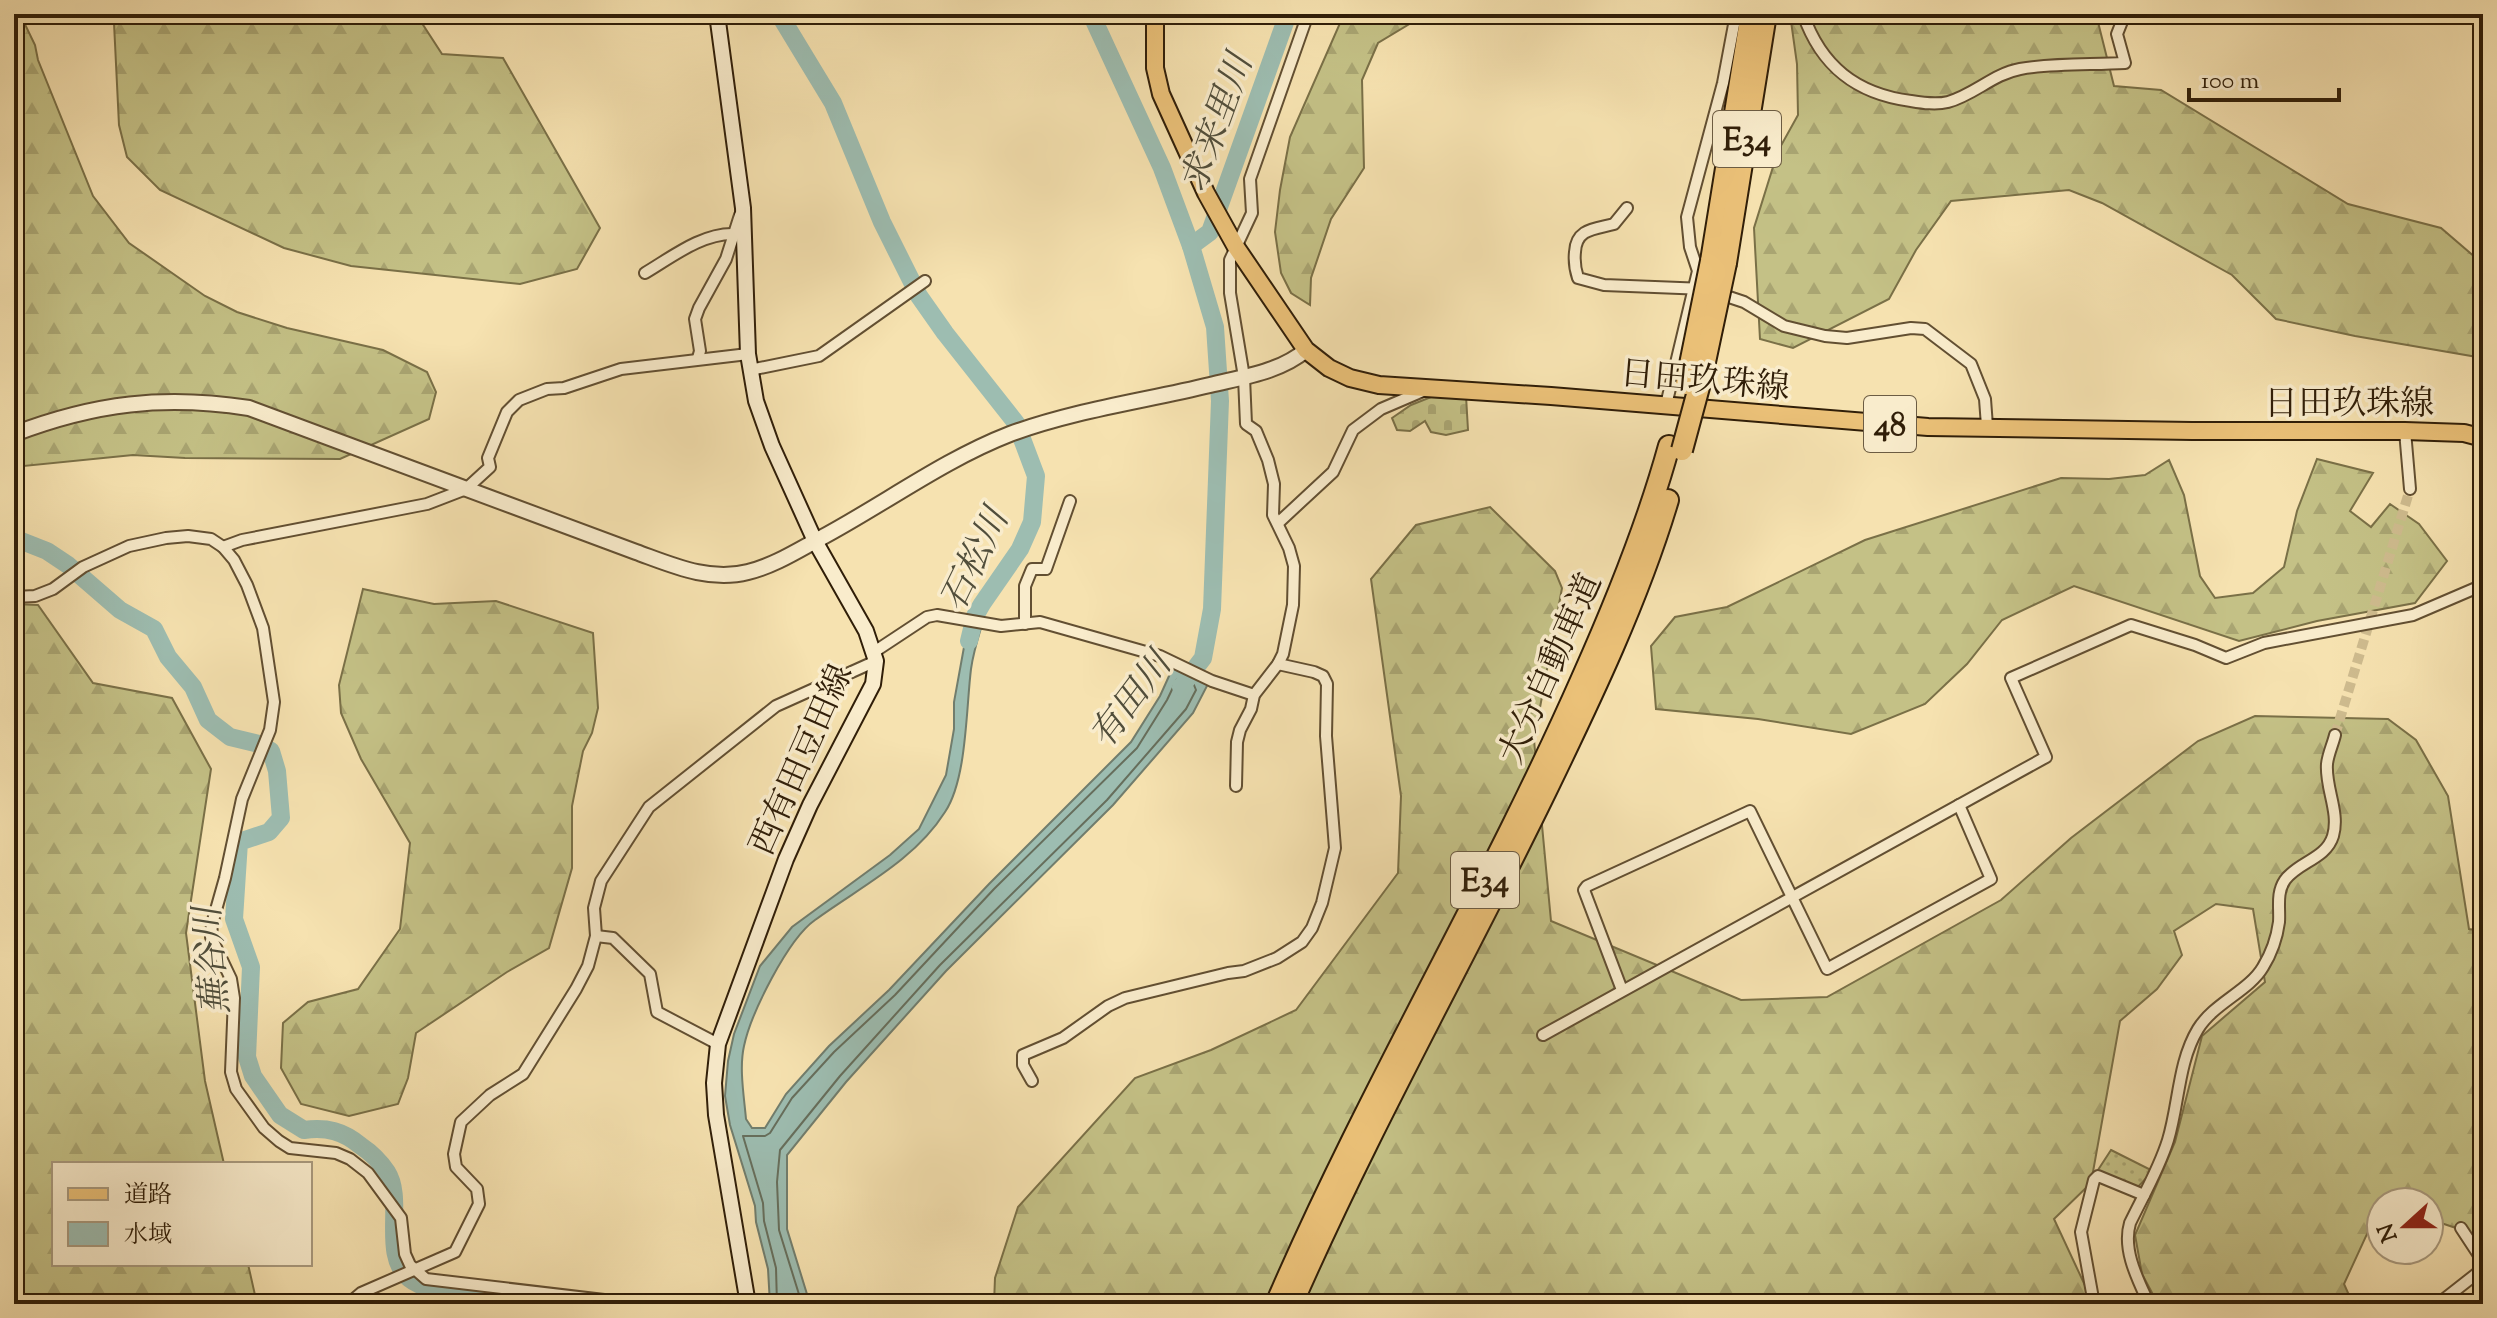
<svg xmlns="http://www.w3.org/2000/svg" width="2497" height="1318" viewBox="0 0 2497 1318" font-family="'Sorts Mill Goudy','Noto Serif JP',serif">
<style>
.forest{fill:url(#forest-firs);stroke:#7a7047;stroke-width:2}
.cemetery{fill:url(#cemetery-stones);stroke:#7a7047;stroke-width:2}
.park{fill:url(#park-dots);stroke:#7a7047;stroke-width:2}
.water{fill:#9dbdb1;stroke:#717d6d;stroke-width:2}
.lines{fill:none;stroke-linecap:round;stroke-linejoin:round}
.shore{stroke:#666e5c;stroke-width:2}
.river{stroke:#9dbdb1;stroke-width:18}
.minor-tunnel{stroke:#cebb8e;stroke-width:10;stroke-dasharray:10 5;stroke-linecap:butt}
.minor-casing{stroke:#624f32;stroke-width:14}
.tertiary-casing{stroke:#624f32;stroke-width:18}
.secondary-casing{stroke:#301e08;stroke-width:18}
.primary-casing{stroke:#301e08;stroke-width:20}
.motorway-casing{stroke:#301e08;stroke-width:24}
.minor{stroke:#f9eccc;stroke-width:10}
.tertiary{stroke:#f9eccc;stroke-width:14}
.secondary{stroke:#f9eccc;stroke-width:14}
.primary{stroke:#ebc178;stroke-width:16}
.motorway{stroke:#ebc178;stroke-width:20}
.motorway-bridge-casing{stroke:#301e08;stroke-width:24;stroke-linecap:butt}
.motorway-bridge{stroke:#ebc178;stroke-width:20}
.labels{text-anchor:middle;stroke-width:7;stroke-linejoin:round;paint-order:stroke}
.shield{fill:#f9eccc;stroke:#6c5c43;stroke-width:2}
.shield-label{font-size:32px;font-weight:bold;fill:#301e08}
.street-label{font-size:34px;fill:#301e08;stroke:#f9eccc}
.water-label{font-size:36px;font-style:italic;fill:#514e3b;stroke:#f9eccc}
</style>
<defs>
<pattern id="forest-firs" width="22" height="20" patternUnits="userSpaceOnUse" patternTransform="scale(2)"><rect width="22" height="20" fill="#c4c186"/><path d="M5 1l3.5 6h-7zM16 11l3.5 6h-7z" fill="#a9a572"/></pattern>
<pattern id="cemetery-stones" width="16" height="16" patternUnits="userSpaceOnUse" patternTransform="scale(2)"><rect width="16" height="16" fill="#c4c186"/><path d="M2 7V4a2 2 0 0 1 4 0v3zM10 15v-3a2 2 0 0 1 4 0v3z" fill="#a9a572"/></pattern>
<pattern id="park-dots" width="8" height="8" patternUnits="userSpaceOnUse" patternTransform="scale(2)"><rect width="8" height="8" fill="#c4c186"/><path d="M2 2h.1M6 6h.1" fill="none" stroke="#a9a572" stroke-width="1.8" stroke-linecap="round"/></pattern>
</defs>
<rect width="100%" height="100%" fill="#f6e2b0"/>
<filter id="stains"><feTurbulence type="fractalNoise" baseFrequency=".0025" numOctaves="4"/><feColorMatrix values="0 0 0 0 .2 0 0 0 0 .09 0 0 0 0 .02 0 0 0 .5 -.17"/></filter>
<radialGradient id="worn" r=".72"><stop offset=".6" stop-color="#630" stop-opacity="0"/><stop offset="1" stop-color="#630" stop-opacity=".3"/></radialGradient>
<g class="forest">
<polygon points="14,14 20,14 35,45 38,60 93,196 129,243 205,296 237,312 287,328 383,350 427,372 436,392 429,419 340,459 185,458 133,455 14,467"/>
<polygon points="108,14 416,14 442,54 503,58 600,228 577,269 520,284 351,266 284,248 160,190 127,157 119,125 114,23"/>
<polygon points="1344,14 1426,14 1378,43 1362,80 1364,168 1331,219 1311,278 1310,305 1291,293 1281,273 1275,232 1280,190 1290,137"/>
<polygon points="1790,14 2096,14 2114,86 2161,90 2348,204 2441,228 2483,264 2483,358 2355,336 2276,319 2232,275 2102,203 2069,190 1951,201 1916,250 1889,299 1793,348 1760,339 1754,228 1778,151 1798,115 1797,64"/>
<polygon points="2317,459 2373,473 2350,511 2371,527 2390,504 2419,524 2447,561 2415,603 2317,621 2239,641 2074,586 2002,620 1967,664 1925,704 1851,734 1758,719 1656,709 1651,646 1675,617 1727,607 1865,540 2061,478 2109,479 2145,475 2169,460 2184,495 2200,576 2215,598 2253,593 2284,567 2297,511"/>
<polygon points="1490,507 1555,571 1562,588 1534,740 1551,921 1741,1000 1827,997 2001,900 2071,838 2198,741 2255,716 2388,719 2416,740 2448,796 2469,929 2483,931 2483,1237 2429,1219 2429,1202 2381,1202 2381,1221 2372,1223 2344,1284 2353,1304 2158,1304 2142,1274 2135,1235 2175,1142 2202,1036 2265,982 2253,909 2216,904 2174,931 2182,955 2157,989 2120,1021 2091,1183 2054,1219 2089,1294 2089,1304 994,1304 995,1278 1018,1207 1135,1078 1211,1050 1296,1010 1398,873 1401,796 1371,579 1416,525"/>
<polygon points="363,589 434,604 496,601 593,633 598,708 592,733 583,751 572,806 572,868 549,948 507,972 416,1033 408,1078 398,1104 349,1116 301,1104 281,1068 283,1023 308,1002 358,989 400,929 410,843 361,759 341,713 339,685"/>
<polygon points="14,604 38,605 93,683 172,698 211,769 186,933 205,1081 224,1164 54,1164 54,1264 248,1264 257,1304 14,1304"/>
</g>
<polygon class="cemetery" points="1436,395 1466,396 1468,430 1446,435 1431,432 1425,421 1410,431 1397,430 1392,418 1411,405"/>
<polygon class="park" points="2111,1150 2153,1171 2134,1191 2096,1173"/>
<path class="water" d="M 968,625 L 981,628 C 977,641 973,655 971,669 C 966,709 967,779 945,812 C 914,861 860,887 815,920 C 788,939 751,1013 744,1046 C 739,1068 744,1096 746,1119 L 752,1128 L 765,1128 L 786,1094 L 829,1046 L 889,990 L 989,884 L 1131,742 L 1160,696 L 1174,665 L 1208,684 L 1193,713 L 1113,805 L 946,971 L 846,1082 L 787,1155 L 787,1229 L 810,1304 L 770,1304 L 768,1269 L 756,1222 L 755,1206 L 730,1125 L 725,1096 L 728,1061 L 734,1034 L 760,966 L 792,927 L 890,855 L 919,829 L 946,775 L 954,729 L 954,702 Z"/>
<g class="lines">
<polyline class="shore" points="777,1304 776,1268 764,1221 763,1203 743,1136 765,1136 770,1133 792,1098 834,1052 895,995 994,889 1137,748 1167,700 1177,679 1181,678 1194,685 1196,690 1186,709 1107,800 940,965 840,1076 780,1150 777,1182 779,1230 802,1304"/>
<g class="river">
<polyline points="779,14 833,103 882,222 919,296 945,333 1016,423 1036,476 1032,522 1020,549 982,604 975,616 969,641"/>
<polyline points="1091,14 1162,168 1191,246 1215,327 1220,401 1212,609 1203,658 1181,687"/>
<polyline points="1191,246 1210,232 1288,14"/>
<path d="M 14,538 L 47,551 L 68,565 L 120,610 L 154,629 L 168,657 L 193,687 L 208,720 L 230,737 L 259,744 L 271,751 L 277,771 L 281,818 L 269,832 L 239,842 L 234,919 L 251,967 L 247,1057 L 253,1076 L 280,1115 L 304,1130 C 327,1127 343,1131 361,1146 C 370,1152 381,1163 387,1172 C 405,1200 380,1256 410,1279 C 426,1292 457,1291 476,1295 L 484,1304"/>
</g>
<polyline class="minor-tunnel" points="2335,735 2410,489"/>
<g class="minor-casing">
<g id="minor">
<path d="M 1803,14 C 1821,66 1856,94 1911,101 C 1923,103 1936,105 1948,102 C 1974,95 1993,74 2020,69 C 2054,63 2091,65 2125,63 L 2117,34 L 2125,14"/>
<path d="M 1627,208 L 1614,224 C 1596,229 1576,228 1575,252 C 1574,261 1575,269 1578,278 L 1604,285 L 1705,289 L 1744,302 L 1784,326 L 1825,336 L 1847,338 L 1911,328 L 1925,329 L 1971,364 L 1985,399 L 1987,426"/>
<path d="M 645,273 C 672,257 702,233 734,234"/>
<polyline points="698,358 700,351 695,319 699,308 726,259 740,215"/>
<polyline points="750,370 819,356 925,281"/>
<polyline points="1666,405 1698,271 1690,247 1687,217 1723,83 1736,14"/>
<polyline points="2405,431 2410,489"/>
<polyline points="1278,523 1333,472 1353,430 1381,409 1423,391"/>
<polyline points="223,547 242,540 427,504 466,489 490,467 488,458 507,412 519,400 547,389 564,388 621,369 748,354"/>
<polyline points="14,597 35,596 53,589 83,567 129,546 166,538 188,536 211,539 223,547 234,560 247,585 263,628 274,702 270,730 242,799 225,878 212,924 211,937 231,979 234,998 231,1072 236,1089 264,1128 279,1141 290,1148 336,1153 350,1159 368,1173 401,1218 405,1254 410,1265 426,1279 638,1304"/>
<polyline points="1025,624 1025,586 1032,569 1046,569 1070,501"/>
<polyline points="874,652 927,617 937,615 1001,626 1040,622 1160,656 1212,681 1254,695"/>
<polyline points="1236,786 1237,742 1240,730 1251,709 1254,695 1278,664 1283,654 1293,605 1294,566 1289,548 1273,515 1274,484 1268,460 1256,431 1246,424 1244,377 1230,293 1230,260 1252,213 1250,179 1308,14"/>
<polyline points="596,936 613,938 650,974 657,1012 718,1044"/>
<polyline points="1622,990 1584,890 1587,886 1750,811 1827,969 1991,879 1959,805"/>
<polyline points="1543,1035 2046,757 2011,678 2131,625 2195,645 2226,658 2264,643 2413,615 2483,585"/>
<polyline points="1032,1081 1023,1065 1023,1055 1063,1038 1108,1006 1125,998 1228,973 1244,971 1277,958 1302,942 1312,928 1322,903 1335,848 1326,736 1327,684 1323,676 1314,672 1278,664"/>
<polyline points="348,1304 361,1293 455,1252 479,1204 477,1189 456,1167 454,1154 461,1122 490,1095 523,1074 576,989 588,966 596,936 594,908 601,881 649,807 776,706 876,661"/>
<polyline points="722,1304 748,1303"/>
<polyline points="2094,1304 2081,1232 2094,1180 2098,1176 2144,1195"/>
<path d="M 2149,1304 C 2138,1280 2122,1250 2130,1223 C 2143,1196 2159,1169 2168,1140 C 2179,1104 2178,1062 2198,1029 C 2214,1003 2249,991 2263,967 C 2271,954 2277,937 2279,922 C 2280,908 2276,893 2285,880 C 2298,862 2326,859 2333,836 C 2340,812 2325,788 2327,764 C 2328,754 2333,744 2335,735"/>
<polyline points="2438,1304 2480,1271 2482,1260 2461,1228"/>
</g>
</g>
<g class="tertiary-casing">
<path id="tertiary" d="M 14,434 C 95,403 164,395 249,408 L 636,552 C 672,565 709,582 748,572 C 773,566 797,551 819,539 C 883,505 943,460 1010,434 C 1075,410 1144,401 1210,385 C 1243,377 1280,372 1306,350"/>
</g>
<g class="secondary-casing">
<polyline id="secondary" points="717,14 743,208 748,354 756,401 772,446 815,541 866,631 876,661 873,684 810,805 786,859 718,1044 714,1083 716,1115 748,1304"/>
</g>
<g class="primary-casing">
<polyline id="primary" points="1155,14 1155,68 1161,94 1206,193 1236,247 1306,350 1329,368 1350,378 1379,385 1551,396 1928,427 2192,431 2405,431 2464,433 2483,438"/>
</g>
<g class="motorway-casing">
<g id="motorway">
<polyline points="1711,261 1751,14"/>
<polyline points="1726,263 1766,14"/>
<path d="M 1276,1304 C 1368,1090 1488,891 1582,678 C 1616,602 1647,526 1669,446"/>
<path d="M 1292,1304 C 1369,1128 1463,962 1547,789 C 1592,696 1638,600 1668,500"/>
</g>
</g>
<use href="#minor" class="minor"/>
<use href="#tertiary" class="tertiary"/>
<use href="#secondary" class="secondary"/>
<use href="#primary" class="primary"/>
<use href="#motorway" class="motorway"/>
<g class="motorway-bridge-casing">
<g id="motorway-bridge">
<polyline points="1686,384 1711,261"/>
<polyline points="1682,450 1702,376 1726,263"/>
</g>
</g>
<use href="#motorway-bridge" class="motorway-bridge"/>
</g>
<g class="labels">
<g class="shield">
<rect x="1713" y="111" width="68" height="56" rx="6"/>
<rect x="1864" y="396" width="52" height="56" rx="6"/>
<rect x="1451" y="852" width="68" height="56" rx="6"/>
</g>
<g class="shield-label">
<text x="1747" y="150">E34</text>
<text x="1890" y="435">48</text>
<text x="1485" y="891">E34</text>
</g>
<g class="street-label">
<text transform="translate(1705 379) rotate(5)" y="12">日田玖珠線</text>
<text x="2349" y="414">日田玖珠線</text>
<text transform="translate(1549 668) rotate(-66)" y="12">大分自動車道</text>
<text transform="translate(800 759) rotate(-66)" y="12">西有田豆田線</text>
</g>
<g class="water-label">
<text transform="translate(1215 123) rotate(-70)" y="13">求来里川</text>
<text transform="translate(973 559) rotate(-64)" y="13">石松川</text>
<text transform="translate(1129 699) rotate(-53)" y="13">有田川</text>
<text transform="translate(210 961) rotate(-95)" y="13">蕪谷川</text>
</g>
</g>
<rect width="2497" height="1318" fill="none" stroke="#f6e2b0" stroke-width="48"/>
<rect x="16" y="16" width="2465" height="1286" fill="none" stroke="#301e08" stroke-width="4"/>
<rect x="24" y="24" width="2449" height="1270" fill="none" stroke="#301e08" stroke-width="2"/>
<rect x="52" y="1162" width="260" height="104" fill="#f9eccc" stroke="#a99a7e" stroke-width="2"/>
<rect x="68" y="1188" width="40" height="12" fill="#ebc178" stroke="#a99a7e" stroke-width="2"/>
<text x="124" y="1202" font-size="24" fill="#301e08">道路</text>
<rect x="68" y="1222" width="40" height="24" fill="#9dbdb1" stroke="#a99a7e" stroke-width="2"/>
<text x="124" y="1242" font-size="24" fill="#301e08">水域</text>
<g transform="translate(2405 1226) rotate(249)"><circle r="38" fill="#f9eccc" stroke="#a99a7e" stroke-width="2"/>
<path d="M0-6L14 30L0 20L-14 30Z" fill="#8f2418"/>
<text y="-12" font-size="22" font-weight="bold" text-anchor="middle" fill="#301e08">N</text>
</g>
<path d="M2189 88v12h150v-12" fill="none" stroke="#301e08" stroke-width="4"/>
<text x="2201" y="88" font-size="24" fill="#301e08" stroke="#f9eccc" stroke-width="6" paint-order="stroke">100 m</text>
<rect width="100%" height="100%" filter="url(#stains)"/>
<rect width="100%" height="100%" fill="url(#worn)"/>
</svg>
